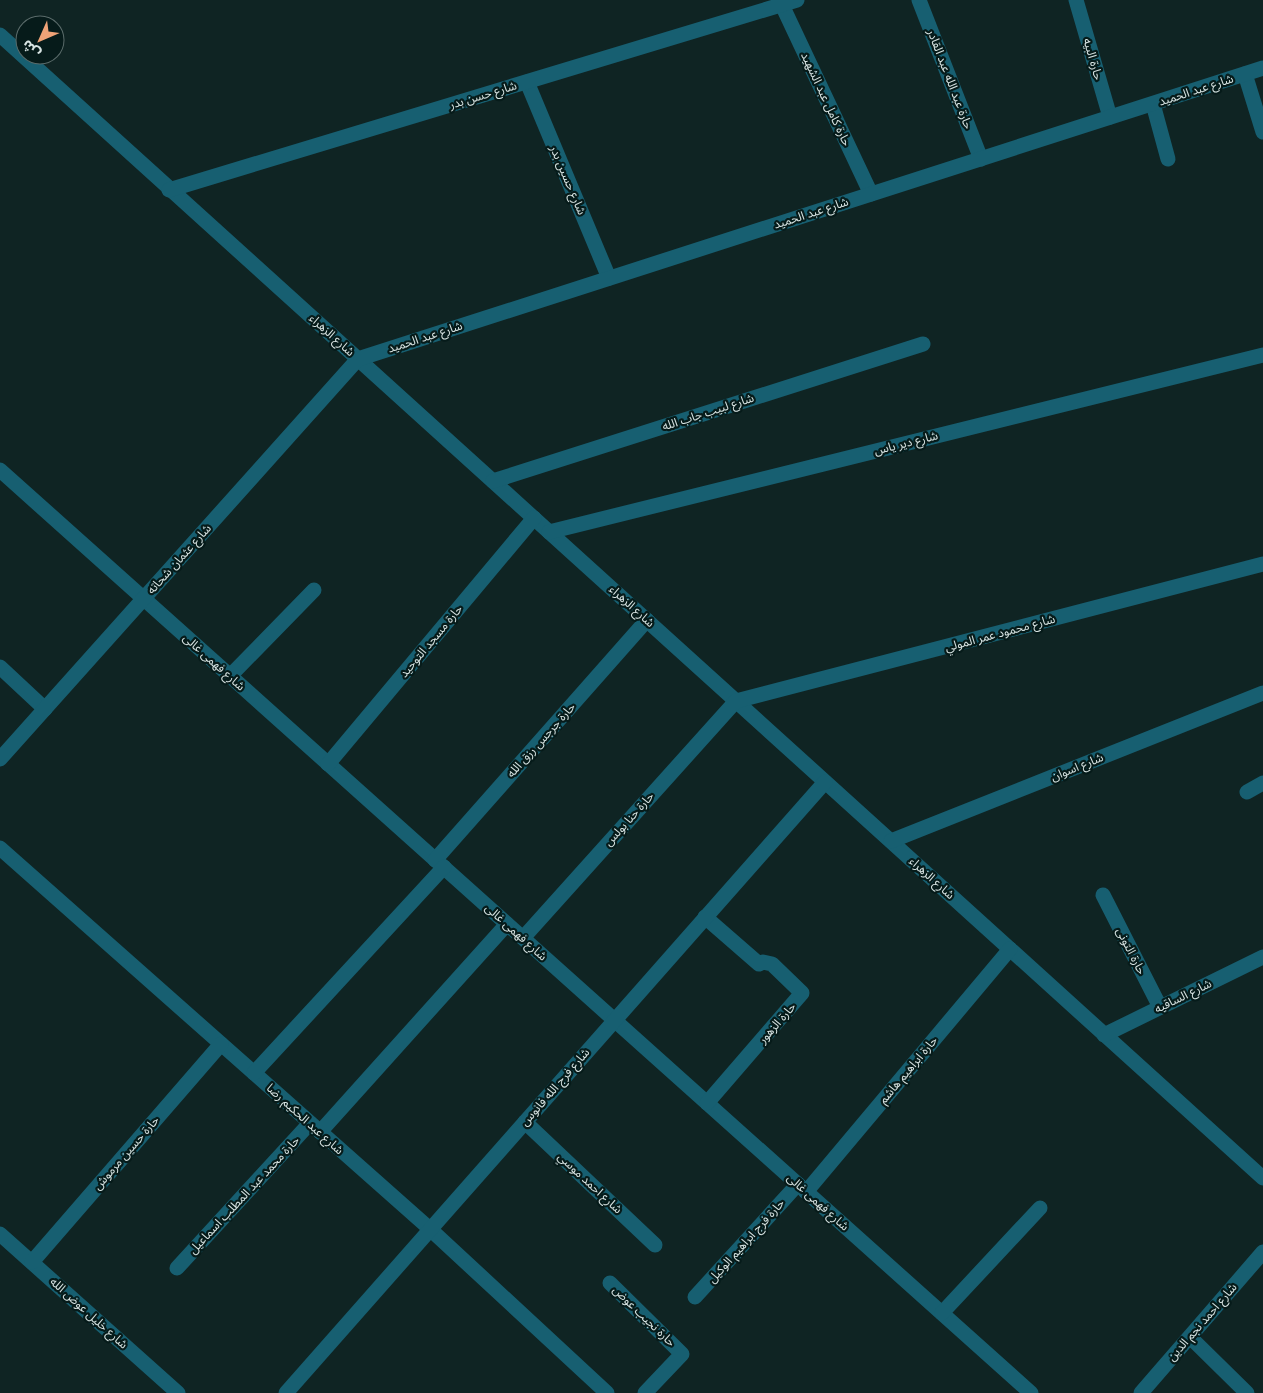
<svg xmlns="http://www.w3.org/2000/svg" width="1263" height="1393" viewBox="0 0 1263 1393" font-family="Montserrat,'Noto Sans Arabic',sans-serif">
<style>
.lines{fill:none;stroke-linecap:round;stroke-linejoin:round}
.minor{stroke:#175f71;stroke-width:15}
.labels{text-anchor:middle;stroke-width:4.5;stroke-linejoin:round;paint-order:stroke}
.street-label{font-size:12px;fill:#d8e4e3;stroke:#061b1a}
</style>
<rect width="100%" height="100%" fill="#0f2423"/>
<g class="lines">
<g class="minor">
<polyline points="919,0 981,159"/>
<polyline points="1076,0 1110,117"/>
<polyline points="782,5 871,194"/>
<polyline points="0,35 1263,1178"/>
<polyline points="1245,74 1263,132"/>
<polyline points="527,82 609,278"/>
<polyline points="1153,104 1168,159"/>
<polyline points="169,190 797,0"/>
<polyline points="0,470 1031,1393"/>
<polyline points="493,481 923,344"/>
<polyline points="549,532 1263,355"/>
<polyline points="0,667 45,709"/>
<polyline points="230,676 314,590"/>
<polyline points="0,759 358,359 1263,68"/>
<polyline points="328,764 534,518"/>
<polyline points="1247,792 1263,783"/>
<polyline points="891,841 1263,693"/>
<polyline points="0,848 430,1229 607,1393"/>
<polyline points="435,860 647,620"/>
<polyline points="1103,895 1160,1007"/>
<polyline points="705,917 759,964 763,962 772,964 802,993 707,1103"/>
<polyline points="523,938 736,701 1263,564"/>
<polyline points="1104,1035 1263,957"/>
<polyline points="254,1073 444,867"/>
<polyline points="525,1122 655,1245"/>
<polyline points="320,1132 507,924"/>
<polyline points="806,1192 1010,949"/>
<polyline points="0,1234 178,1393"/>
<polyline points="32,1262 221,1044"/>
<polyline points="177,1268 310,1123"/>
<polyline points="610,1283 682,1354 645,1393"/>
<polyline points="695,1297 798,1184"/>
<polyline points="942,1313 1040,1208"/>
<polyline points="1190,1337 1247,1393"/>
<polyline points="286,1393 825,782"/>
<polyline points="1141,1393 1263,1252"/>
</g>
</g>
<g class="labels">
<g class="street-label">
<text transform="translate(1093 59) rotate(74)" y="4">حارة البيه</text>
<text transform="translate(950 79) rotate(69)" y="4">حارة عبد الله عبد القادر</text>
<text transform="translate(1196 90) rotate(-18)" y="4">شارع عبد الحميد</text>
<text transform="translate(483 95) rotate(-17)" y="4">شارع حسن بدر</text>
<text transform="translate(826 99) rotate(65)" y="4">حارة كامل عبد الشهيد</text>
<text transform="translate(568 180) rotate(67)" y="4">شارع حسين بدر</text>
<text transform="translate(811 213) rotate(-18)" y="4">شارع عبد الحميد</text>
<text transform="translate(332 335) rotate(42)" y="4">شارع الزهراء</text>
<text transform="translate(425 337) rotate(-18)" y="4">شارع عبد الحميد</text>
<text transform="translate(708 412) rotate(-18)" y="4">شارع لبيب جاب الله</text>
<text transform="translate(906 443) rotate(-14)" y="4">شارع دير ياس</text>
<text transform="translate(179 559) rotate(-48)" y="4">شارع عثمان شحاته</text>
<text transform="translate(632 606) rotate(42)" y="4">شارع الزهراء</text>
<text transform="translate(1000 633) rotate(-15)" y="4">شارع محمود عمر المولي</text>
<text transform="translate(431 641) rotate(-50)" y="4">حارة مسجد التوحيد</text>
<text transform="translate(214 662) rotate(42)" y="4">شارع فهمى غالى</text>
<text transform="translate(541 740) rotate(-48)" y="4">حارة جرجس رزق الله</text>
<text transform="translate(1077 767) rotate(-22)" y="4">شارع اسوان</text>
<text transform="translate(629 819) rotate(-48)" y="4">حارة حنا بولس</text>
<text transform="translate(932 878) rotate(42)" y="4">شارع الزهراء</text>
<text transform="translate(516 932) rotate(42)" y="4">شارع فهمى غالى</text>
<text transform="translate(1131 951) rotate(63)" y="4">حارة التونى</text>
<text transform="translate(1183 996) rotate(-26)" y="4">شارع الساقيه</text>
<text transform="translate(777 1023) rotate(-49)" y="4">حارة الزهور</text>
<text transform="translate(908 1070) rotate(-50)" y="4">حارة ابراهيم هاشم</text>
<text transform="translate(555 1087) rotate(-49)" y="4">شارع فرج الله فانوس</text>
<text transform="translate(305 1119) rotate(42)" y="4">شارع عبد الحكيم رضا</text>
<text transform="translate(126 1153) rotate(-49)" y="4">حارة حسين مرموش</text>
<text transform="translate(590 1183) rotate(43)" y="4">شارع احمد موسي</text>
<text transform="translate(244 1195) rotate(-47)" y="4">حارة محمد عبد المطلب اسماعيل</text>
<text transform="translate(818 1202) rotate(42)" y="4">شارع فهمى غالى</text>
<text transform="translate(746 1241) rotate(-48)" y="4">حارة فرج ابراهيم الوكيل</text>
<text transform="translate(89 1313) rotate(42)" y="4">شارع خليل عوض الله</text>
<text transform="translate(644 1316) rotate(44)" y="4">حارة نجيب عوض</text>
<text transform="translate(1202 1322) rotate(-49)" y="4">شارع احمد نجم الدين</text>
</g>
</g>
<g transform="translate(40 40) rotate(225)"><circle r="24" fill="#061b1a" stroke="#5a6b6a"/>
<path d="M0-4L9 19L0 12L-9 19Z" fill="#efa377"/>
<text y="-8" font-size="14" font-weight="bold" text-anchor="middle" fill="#d8e4e3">ش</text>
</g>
</svg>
